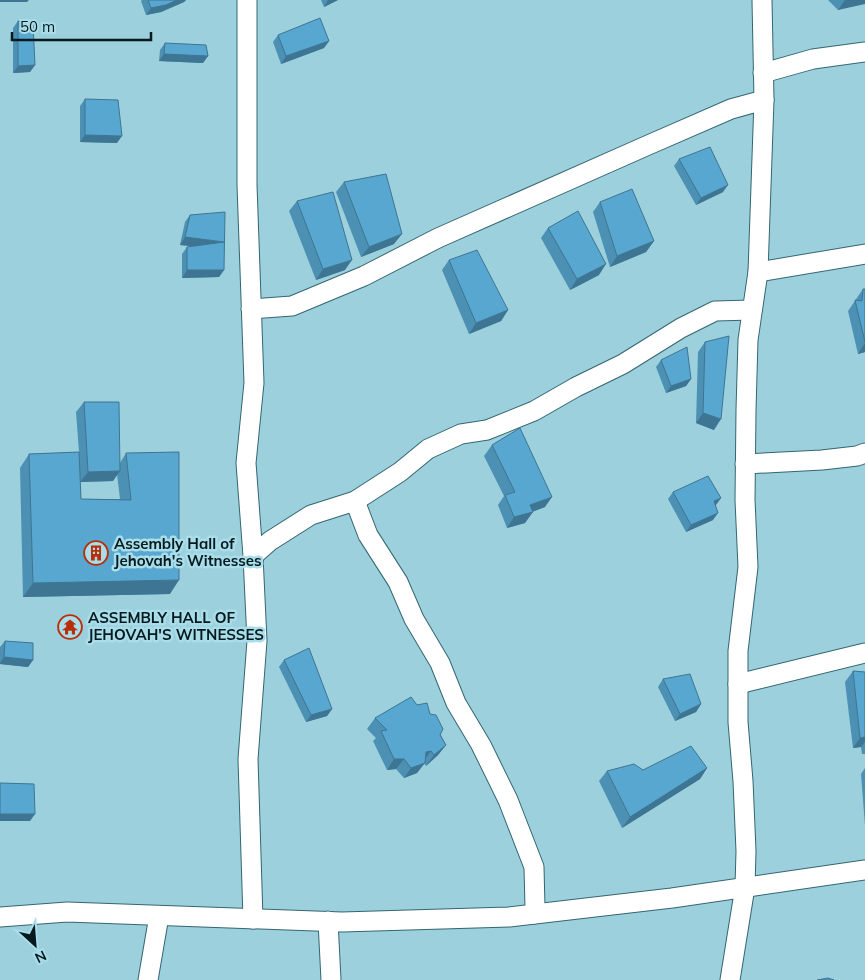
<svg xmlns="http://www.w3.org/2000/svg" width="865" height="980" viewBox="0 0 865 980" font-family="Mulish,sans-serif">
<style>
.lines{fill:none;stroke-linecap:round;stroke-linejoin:round}
.minor-casing{stroke:#346671;stroke-width:21}
.minor{stroke:#fff;stroke-width:19}
.wall{fill:#4c90b4;fill-rule:evenodd}
.shaded-wall{fill:#3e7592}
.building{fill:#58a7d1;stroke:#3e7592}
.labels{text-anchor:middle;stroke-width:5;stroke-linejoin:round;paint-order:stroke}
.poi-label{font-size:15px;font-weight:bold;fill:#051a1e;stroke:#a9dde9;text-anchor:start}
</style>
<rect width="100%" height="100%" fill="#9cd0dc"/>
<g class="lines">
<g class="minor-casing">
<g id="minor">
<polyline points="247,0 247,185 254,383 246,463 253,556 257,641 248,759 253,919"/>
<polyline points="763,73 813,59 865,52"/>
<polyline points="758,272 865,254"/>
<polyline points="251,309 292,306 364,276 438,238 646,146 731,109 764,100"/>
<polyline points="745,464 822,460 857,456 865,453"/>
<polyline points="355,501 368,535 398,582 414,619 440,663 456,703 481,745 508,800 534,867 535,908 534,914"/>
<polyline points="253,556 270,541 311,515 355,501 400,472 428,449 461,434 487,430 534,411 576,387 623,364 681,328 715,311 752,310"/>
<polyline points="738,684 865,653"/>
<polyline points="0,917 67,912 342,922 509,917 672,898 865,870"/>
<polyline points="328,921 331,980"/>
<polyline points="148,980 159,916"/>
<polyline points="730,980 745,887 746,851 743,781 738,722 738,651 748,567 745,500 746,410 748,340 758,272 764,100 762,0"/>
</g>
</g>
<use href="#minor" class="minor"/>
</g>
<g class="wall">
<polygon points="142,0 186,0 184,2 161,12 146,15 141,1"/>
<polygon points="321,0 338,0 324,7"/>
<polygon points="828,0 865,0 838,10"/>
<polygon points="18,21 35,65 30,72 13,73 13,28"/>
<polygon points="278,35 329,41 324,48 281,64 273,42"/>
<polygon points="165,43 208,56 203,63 159,61 160,50"/>
<polygon points="85,99 117,143 80,142 80,106"/>
<polygon points="679,159 723,192 696,205 674,166"/>
<polygon points="344,182 394,244 361,257 336,192"/>
<polygon points="297,201 345,270 316,280 289,211"/>
<polygon points="600,202 654,241 646,252 610,267 593,212"/>
<polygon points="190,215 224,270 219,277 182,278 182,254 187,247 193,246 180,245 185,222"/>
<polygon points="548,228 599,275 570,290 541,238"/>
<polygon points="449,260 508,310 501,321 469,334 442,270"/>
<polygon points="863,289 865,289 865,352 858,354 848,311"/>
<polygon points="705,342 714,430 696,423 698,352"/>
<polygon points="661,360 691,379 686,386 666,393 656,367"/>
<path d="M 84,402 L 120,463 L 126,453 L 170,594 L 23,597 L 20,468 L 29,454 L 79,452 L 76,412 ZM 79,454 L 80,482 L 113,481 L 117,474 L 120,499 L 81,499 Z"/>
<polygon points="492,445 545,507 532,512 525,523 507,528 498,505 504,496 484,456"/>
<polygon points="673,492 721,498 715,505 713,520 686,532 668,499"/>
<polygon points="5,641 33,660 28,667 0,664 0,647"/>
<polygon points="284,660 332,709 327,716 306,722 279,667"/>
<polygon points="853,671 865,672 865,754 862,754 861,747 853,748 845,682"/>
<polygon points="663,679 701,704 696,712 675,721 658,687"/>
<polygon points="417,705 430,714 446,745 438,755 426,766 424,763 417,773 404,778 396,769 387,770 373,741 376,738 367,729 375,718"/>
<polygon points="707,768 700,779 622,828 599,781 607,771"/>
<polygon points="865,768 865,826 861,774"/>
</g>
<g class="shaded-wall">
<polygon points="0,0 29,0 27,2 0,2"/>
<polygon points="177,0 186,0 184,2 161,12 146,15 151,8"/>
<polygon points="328,0 338,0 324,7"/>
<polygon points="845,0 865,0 865,4 838,10"/>
<polygon points="329,41 324,48 281,64 286,56"/>
<polygon points="164,54 208,56 203,63 159,61"/>
<polygon points="35,65 30,72 13,73 18,66"/>
<polygon points="85,135 122,136 117,143 80,142"/>
<polygon points="728,185 723,192 696,205 701,198"/>
<polygon points="402,234 394,244 361,257 369,247"/>
<polygon points="185,237 224,242 219,249 180,245"/>
<polygon points="654,241 646,252 610,267 617,256"/>
<polygon points="352,260 345,270 316,280 323,269"/>
<polygon points="606,264 599,275 570,290 577,279"/>
<polygon points="187,270 224,270 219,277 182,278"/>
<polygon points="508,310 501,321 469,334 476,323"/>
<polygon points="865,343 865,352 858,354"/>
<polygon points="691,379 686,386 666,393 671,386"/>
<polygon points="703,413 721,419 714,430 696,423"/>
<polygon points="120,471 113,481 80,482 88,472"/>
<polygon points="552,497 545,507 526,514 533,512 525,523 507,528 514,517 530,505"/>
<polygon points="721,498 716,505 709,508 714,501"/>
<polygon points="718,513 713,520 686,532 691,525"/>
<polygon points="179,580 170,594 23,597 33,583"/>
<polygon points="4,657 33,660 28,667 0,664 0,663"/>
<polygon points="701,704 696,712 675,721 680,714"/>
<polygon points="332,709 327,716 306,722 311,715"/>
<polygon points="865,737 865,742 861,747 853,748 860,738"/>
<polygon points="446,745 438,755 426,766 434,755"/>
<polygon points="431,751 423,762 426,752"/>
<polygon points="394,759 404,759 396,769 387,770"/>
<polygon points="425,763 417,773 404,778 411,768"/>
<polygon points="707,768 700,779 622,828 630,817"/>
<polygon points="0,814 35,814 30,821 0,821"/>
</g>
<g class="building">
<polygon points="148,0 177,0 166,5 151,8"/>
<polygon points="320,18 329,41 286,56 278,35"/>
<polygon points="18,21 33,24 35,65 18,66"/>
<polygon points="165,43 206,45 208,56 164,54"/>
<polygon points="85,99 118,100 122,136 85,135"/>
<polygon points="710,147 728,185 701,198 679,159"/>
<polygon points="386,174 402,234 369,247 344,182"/>
<polygon points="632,189 654,241 617,256 600,202"/>
<polygon points="333,192 352,260 323,269 297,201"/>
<polygon points="578,211 606,264 577,279 548,228"/>
<polygon points="225,212 224,270 187,270 187,247 224,242 185,237 190,215"/>
<polygon points="477,250 508,310 476,323 449,260"/>
<polygon points="863,289 865,289 865,342 855,300 862,301"/>
<polygon points="729,336 721,419 703,413 705,342"/>
<polygon points="687,347 691,379 671,386 661,360"/>
<polygon points="84,402 119,402 120,471 88,472"/>
<polygon points="520,428 552,497 530,505 533,512 514,517 505,495 515,492 492,445"/>
<polygon points="79,452 81,499 131,500 126,453 179,452 179,580 33,583 29,454"/>
<polygon points="708,476 721,498 714,501 718,513 691,525 673,492"/>
<polygon points="5,641 33,643 33,660 4,657"/>
<polygon points="309,648 332,709 311,715 284,660"/>
<polygon points="853,671 865,672 865,737 860,738"/>
<polygon points="690,674 701,704 680,714 663,679"/>
<polygon points="411,697 417,705 427,703 430,714 436,715 443,729 440,735 446,745 434,755 431,751 426,752 425,763 411,768 404,759 394,759 381,731 387,730 375,718"/>
<polygon points="691,746 707,768 630,817 607,771 634,764 643,770"/>
<polygon points="0,783 34,784 35,814 0,814"/>
<polygon points="828,978 834,980 817,980"/>
</g>
<defs>
<g id="building-ring" transform="scale(1.25)"><circle r="9.5" fill="#a9dde9" stroke="#b82e08" stroke-width="1.5"/><path d="M-4-6H4V6H1V3H-1V6H-4ZM-2.5-4.3h1.7v1.8h-1.7ZM.8-4.3h1.7v1.8H.8ZM-2.5-1h1.7V.8h-1.7ZM.8-1h1.7V.8H.8Z" fill="#b82e08"/></g>
<g id="temple-ring" transform="scale(1.25)"><circle r="9.5" fill="#a9dde9" stroke="#b82e08" stroke-width="1.5"/><path d="M0-6L5-2H3V0L6.5 2.5H4V6H1.5V3h-3V6H-4V2.5H-6.5L-3 0V-2H-5Z" fill="#b82e08"/></g>
</defs>
<g fill-rule="evenodd">
<use href="#building-ring" x="96" y="553"/>
<use href="#temple-ring" x="70" y="627"/>
</g>
<g class="labels">
<g class="poi-label">
<text x="114" y="549">Assembly Hall of<tspan x="114" dy="17">Jehovah's Witnesses</tspan></text>
<text x="88" y="623">ASSEMBLY HALL OF<tspan x="88" dy="17">JEHOVAH'S WITNESSES</tspan></text>
</g>
</g>
<g transform="translate(35 945) rotate(154)" stroke="#a9dde9" stroke-width="4" paint-order="stroke">
<path d="M0-4L9 19L0 12L-9 19Z" fill="#051a1e"/>
<text y="-8" font-size="14" font-weight="bold" text-anchor="middle" fill="#051a1e">N</text>
</g>
<path d="M12 32v8h139v-8" fill="none" stroke="#051a1e" stroke-width="2.5"/>
<text x="20" y="32" font-size="15" fill="#051a1e" stroke="#a9dde9" stroke-width="4" paint-order="stroke">50 m</text>
</svg>
